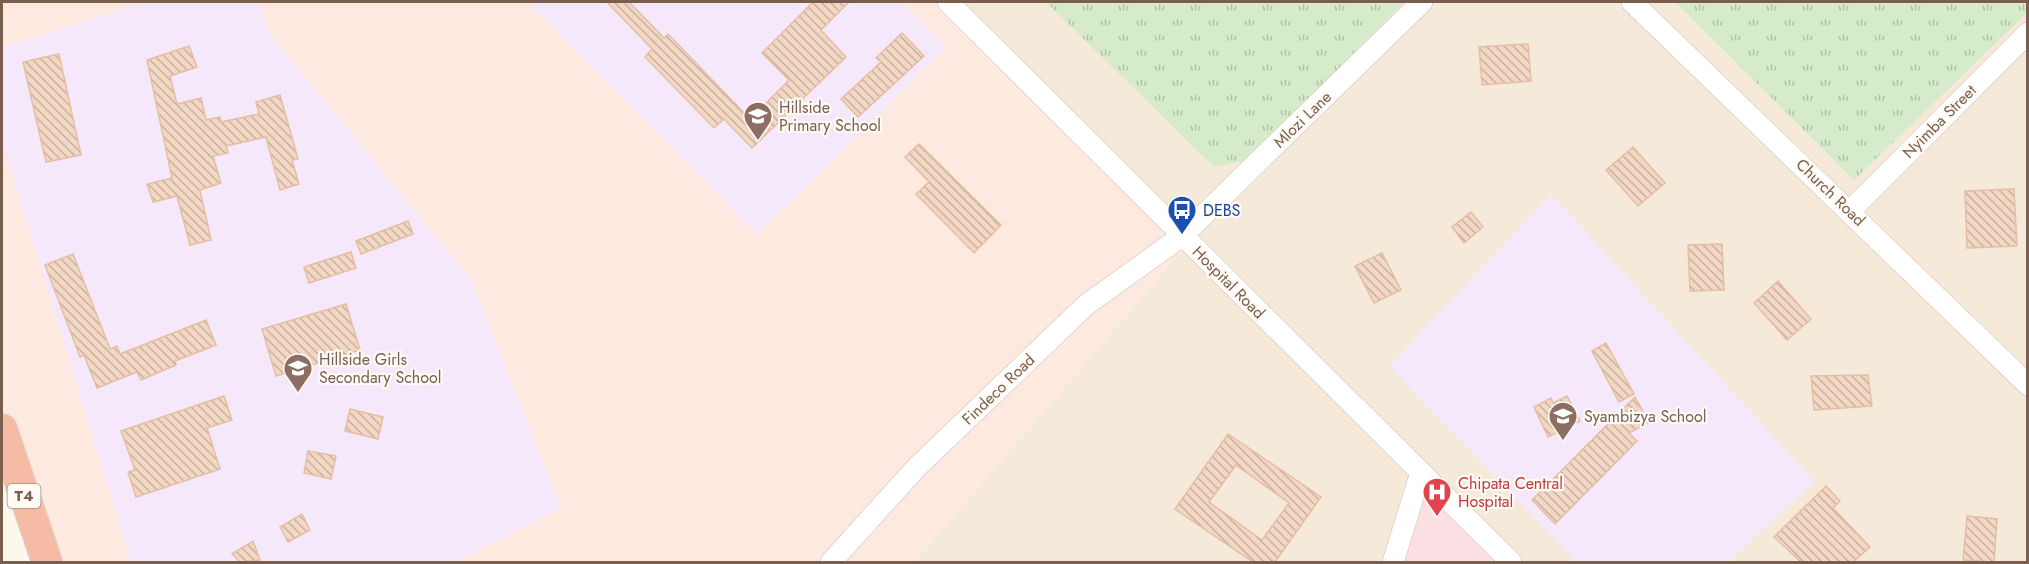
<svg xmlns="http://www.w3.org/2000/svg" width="2029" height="564" viewBox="0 0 2029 564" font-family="Jost,sans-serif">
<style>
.residential{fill:#f5e9da}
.commercial{fill:#fde9e0}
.education{fill:#f4e8fa}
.medical{fill:#fbdfe2}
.grass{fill:url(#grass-tufts)}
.building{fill:url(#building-back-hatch);stroke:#e5bea4;stroke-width:1.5;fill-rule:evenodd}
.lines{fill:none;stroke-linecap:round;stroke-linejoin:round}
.minor-casing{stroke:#d0bfb0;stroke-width:22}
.highway-casing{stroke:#dcd5d1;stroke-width:32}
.minor{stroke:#fff;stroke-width:21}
.highway{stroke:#f6bba4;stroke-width:30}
.labels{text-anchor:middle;stroke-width:4.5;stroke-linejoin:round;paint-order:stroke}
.shield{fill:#fffaf3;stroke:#a18d7f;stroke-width:1.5}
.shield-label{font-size:15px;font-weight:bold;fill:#795e4d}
.education-label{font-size:16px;fill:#785e54;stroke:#fffaf3;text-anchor:start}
.street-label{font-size:16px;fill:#795e4d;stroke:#fffaf3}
.transit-label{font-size:16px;fill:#164399;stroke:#fffaf3;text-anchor:start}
.health-label{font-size:16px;fill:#be3a42;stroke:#fffaf3;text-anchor:start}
</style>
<defs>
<pattern id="grass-tufts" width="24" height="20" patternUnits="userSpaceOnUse" patternTransform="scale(1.5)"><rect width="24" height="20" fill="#d6ebc9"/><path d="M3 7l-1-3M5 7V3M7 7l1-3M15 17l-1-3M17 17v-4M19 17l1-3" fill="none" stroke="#b2c2a5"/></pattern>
<pattern id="building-back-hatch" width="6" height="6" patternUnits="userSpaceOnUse" patternTransform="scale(1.5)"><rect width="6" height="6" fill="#f2d7c3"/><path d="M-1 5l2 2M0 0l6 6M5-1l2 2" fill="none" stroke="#c9b2a1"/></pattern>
</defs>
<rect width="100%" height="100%" fill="#fdf7ec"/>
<polygon class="residential" points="945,2 2027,2 2027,562 914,562 1187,245"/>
<polygon class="commercial" points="2,2 945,2 1187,245 914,562 32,562 2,477"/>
<g class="education">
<polygon points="147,2 259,2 268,32 471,279 561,508 455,562 131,562 2,141 2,47"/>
<polygon points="528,2 902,2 947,47 757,235"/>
<polygon points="1551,194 1815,482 1728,562 1576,562 1389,366"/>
</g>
<polygon class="medical" points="1421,472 1507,562 1398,562"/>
<g class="grass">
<polygon points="1046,2 1404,2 1249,160 1214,167"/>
<polygon points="1675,2 2027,2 2028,12 1854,180"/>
</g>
<g class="building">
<polygon points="607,2 629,2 664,38 668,34 750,119 789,80 762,53 813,2 849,2 821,30 846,57 752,148 724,119 714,128 645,57 652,49"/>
<polygon points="902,33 924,56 858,117 841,99 881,62 876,58"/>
<polygon points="1528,44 1531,81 1482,85 1479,47"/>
<polygon points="189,46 197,67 170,76 177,104 201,98 206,120 220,117 221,122 259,114 256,102 280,95 298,159 292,160 299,184 280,190 266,137 226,146 228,153 213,156 221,183 200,190 211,240 190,245 177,196 153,202 147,184 172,178 147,60"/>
<polygon points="59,54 81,155 46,162 23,62"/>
<polygon points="919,144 1001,225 974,253 916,194 929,182 905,157"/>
<polygon points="1633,147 1665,183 1638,206 1606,170"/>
<polygon points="2014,189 2017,246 1967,248 1965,191"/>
<polygon points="1471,212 1483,227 1464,243 1452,227"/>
<polygon points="408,221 413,234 361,254 356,241"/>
<polygon points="1722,244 1724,290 1690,291 1688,245"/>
<polygon points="351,252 356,268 309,283 304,267"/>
<polygon points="1382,253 1401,290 1374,303 1355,266"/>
<polygon points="73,254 110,349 117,346 120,354 206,320 216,345 175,361 176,365 141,380 137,372 97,388 84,355 80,357 45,265"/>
<polygon points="1778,281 1811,319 1787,340 1754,303"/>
<polygon points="346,304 360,350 276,376 262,329"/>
<polygon points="1606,343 1634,394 1619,402 1592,351"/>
<polygon points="1868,375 1872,406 1814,410 1811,376"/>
<polygon points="224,396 232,420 207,428 220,469 136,497 128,472 135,470 121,431"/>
<polygon points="1567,396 1580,421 1548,437 1534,407 1551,398 1553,403"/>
<polygon points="1635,397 1649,422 1629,433 1637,441 1555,524 1532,500"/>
<polygon points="350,409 383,417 378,439 345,431"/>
<path d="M 1228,434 L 1321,497 L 1275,562 L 1253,562 L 1175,509 ZM 1236,465 L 1289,503 L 1262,540 L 1209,502 Z"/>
<polygon points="308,451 336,456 331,479 304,473"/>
<polygon points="1826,486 1840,501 1833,508 1870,547 1853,562 1801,562 1774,537"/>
<polygon points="302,514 310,530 288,542 280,527"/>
<polygon points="1967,516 1997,519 1994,562 1963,560"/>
<polygon points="253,541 260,560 240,562 232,554"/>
</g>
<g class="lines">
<g class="minor-casing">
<g id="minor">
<polyline points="948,2 1511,562"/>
<polyline points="1632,2 2028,385"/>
<polyline points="1850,211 2028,33"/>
<polyline points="831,562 917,467 1086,305 1182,236 1422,2"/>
<polyline points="1393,562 1421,472"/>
</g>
</g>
<g class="highway-casing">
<polyline id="highway" points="2,429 47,562"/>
</g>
<use href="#minor" class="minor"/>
<use href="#highway" class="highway"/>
</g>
<defs>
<g id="school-pin" transform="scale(1.5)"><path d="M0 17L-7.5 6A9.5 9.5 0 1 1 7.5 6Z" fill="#8d6e63" stroke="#fffaf3"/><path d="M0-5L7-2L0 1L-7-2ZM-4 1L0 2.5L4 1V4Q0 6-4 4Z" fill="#fff"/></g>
<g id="bus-pin" transform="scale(1.5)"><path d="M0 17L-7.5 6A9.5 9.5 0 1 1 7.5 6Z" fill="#1a4fb4" stroke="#fffaf3"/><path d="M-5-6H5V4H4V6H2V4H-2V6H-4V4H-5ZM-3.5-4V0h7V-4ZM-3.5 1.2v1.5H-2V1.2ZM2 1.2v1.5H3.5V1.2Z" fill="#fff"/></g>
<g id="hospital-pin" transform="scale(1.5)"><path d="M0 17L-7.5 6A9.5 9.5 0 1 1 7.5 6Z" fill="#e0444e" stroke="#fffaf3"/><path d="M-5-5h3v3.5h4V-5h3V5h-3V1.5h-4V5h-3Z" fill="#fff"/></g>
</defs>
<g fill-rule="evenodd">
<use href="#school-pin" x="758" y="116"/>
<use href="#bus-pin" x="1182" y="210"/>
<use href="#school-pin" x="298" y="368"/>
<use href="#school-pin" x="1563" y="416"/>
<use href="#hospital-pin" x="1437" y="492"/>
</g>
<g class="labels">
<rect class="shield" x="7.5" y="484" width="33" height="24" rx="4.5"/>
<g class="shield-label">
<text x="24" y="501">T4</text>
</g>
<g class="education-label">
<text x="779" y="113">Hillside<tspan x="779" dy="18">Primary School</tspan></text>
<text x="319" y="365">Hillside Girls<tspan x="319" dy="18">Secondary School</tspan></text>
<text x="1584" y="422">Syambizya School</text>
</g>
<g class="street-label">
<text transform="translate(1302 119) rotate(-44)" y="6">Mlozi Lane</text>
<text transform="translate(1939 121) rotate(-45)" y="6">Nyimba Street</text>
<text transform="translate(1831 192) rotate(44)" y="6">Church Road</text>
<text transform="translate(1229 282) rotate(45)" y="6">Hospital Road</text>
<text transform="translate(998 389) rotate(-44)" y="6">Findeco Road</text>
</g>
<g class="transit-label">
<text x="1203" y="216">DEBS</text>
</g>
<g class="health-label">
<text x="1458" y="489">Chipata Central<tspan x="1458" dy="18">Hospital</tspan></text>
</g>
</g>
<rect width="2029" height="564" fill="none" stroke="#795e4d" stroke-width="6"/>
</svg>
